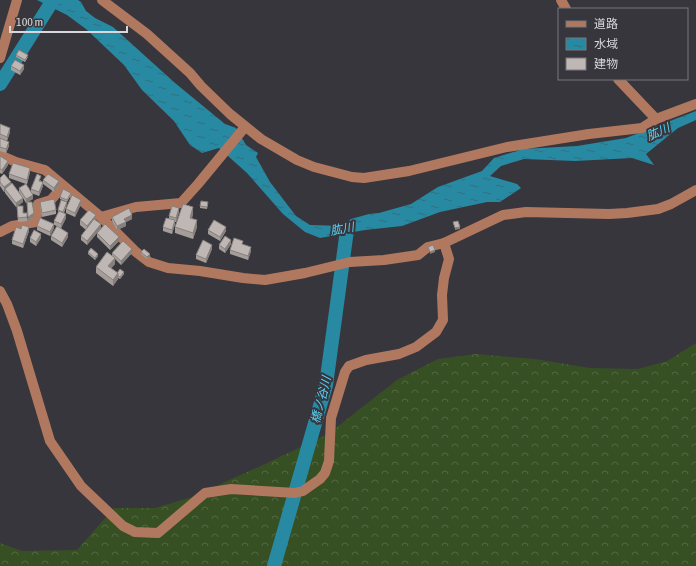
<svg xmlns="http://www.w3.org/2000/svg" width="696" height="566" viewBox="0 0 696 566" font-family="'Asap Condensed','Noto Sans JP',sans-serif">
<style>
.forest{fill:url(#forest-crowns)}
.water{fill:url(#water-ripples)}
.lines{fill:none;stroke-linecap:round;stroke-linejoin:round}
.river{stroke:#2889a3;stroke-width:14}
.minor{stroke:#b17860;stroke-width:10}
.wall{fill:#a49d9a}
.shaded-wall{fill:#86807d}
.building{fill:#bfb7b3;stroke:#86807d}
.labels{text-anchor:middle;stroke-width:4;stroke-linejoin:round;paint-order:stroke}
.water-label{font-size:12px;font-style:italic;fill:#59d3f6;stroke:#37363c}
</style>
<defs>
<pattern id="forest-crowns" width="20" height="18" patternUnits="userSpaceOnUse"><rect width="20" height="18" fill="#375023"/><path d="M2 6a3 3 0 1 1 6 0M12 15a3 3 0 1 1 6 0" fill="none" stroke="#536842"/></pattern>
<pattern id="water-ripples" width="26" height="14" patternUnits="userSpaceOnUse"><rect width="26" height="14" fill="#2889a3"/><path d="M2 4q2-2 4 0t4 0M15 11q2-2 4 0t4 0" fill="none" stroke="#317081"/></pattern>
</defs>
<rect width="100%" height="100%" fill="#37363c"/>
<polygon class="forest" points="696,343 696,566 0,566 0,543 22,551 77,550 114,508 155,508 192,497 265,464 328,434 397,380 438,359 476,354 535,359 590,368 638,369 667,361"/>
<polygon class="water" points="37,0 78,0 81,2 86,11 95,18 113,27 175,83 225,124 236,128 246,145 258,153 256,157 270,182 296,216 310,225 342,226 351,219 369,214 379,213 411,204 438,187 482,171 494,158 523,149 577,146 626,138 696,111 696,120 678,128 646,154 654,165 632,158 575,161 524,159 501,166 490,176 517,184 521,188 500,202 487,202 440,212 402,226 365,230 320,238 305,232 283,214 247,173 219,148 202,153 190,145 174,121 142,90 124,65 86,29 67,15"/>
<g class="lines">
<g class="river">
<polyline points="0,84 53,0"/>
<polyline points="274,566 326,385 347,230"/>
</g>
<g class="minor">
<polyline points="102,0 147,34 190,73 201,86 230,114 261,139 297,160 314,167 352,177 364,178 409,171 507,147 589,134 642,128 656,119 696,104"/>
<polyline points="561,0 566,9"/>
<polyline points="0,58 17,0"/>
<polyline points="618,79 656,119"/>
<polyline points="0,155 16,162 45,170 101,217 136,252 149,262 168,268 200,271 243,278 265,280 305,273 350,262 384,260 418,255 428,247 444,243 503,215 526,212 609,214 627,213 658,209 671,204 696,190"/>
<polyline points="101,217 136,207 181,203 198,184 245,127"/>
<polyline points="0,232 12,226 36,222 38,204 51,200 63,186"/>
<polyline points="0,291 7,304 17,331 50,441 81,486 123,526 135,532 158,533 205,493 231,489 295,493 303,491 320,479 325,473 329,461 331,418 345,372 349,366 366,360 399,354 416,347 436,332 443,320 442,295 444,278 449,259 444,243"/>
</g>
</g>
<g class="wall">
<polygon points="16,55 28,57 25,62 16,57"/>
<polygon points="11,66 24,69 20,75 11,70"/>
<polygon points="0,124 10,132 7,141 0,138"/>
<polygon points="0,138 9,146 6,153 0,151"/>
<polygon points="0,156 8,165 2,174 0,173"/>
<polygon points="30,172 27,184 26,184 31,192 31,189 41,180 41,181 43,186 39,196 31,193 33,199 27,202 34,217 28,221 27,203 26,203 23,198 23,202 16,207 5,193 5,191 4,192 0,186 0,178 11,184 20,194 19,192 19,188 26,184 9,178 9,174"/>
<polygon points="43,180 59,185 54,192 43,184"/>
<polygon points="71,195 67,202 60,199 60,197"/>
<polygon points="40,202 56,210 56,214 42,217 40,206"/>
<polygon points="67,204 64,213 66,218 61,228 68,237 62,247 51,240 51,236 57,226 54,225 54,221 59,212 58,212 58,210"/>
<polygon points="81,204 75,217 66,213 66,209"/>
<polygon points="208,204 207,209 200,208 200,206"/>
<polygon points="17,206 23,213 27,213 27,221 18,222"/>
<polygon points="179,212 176,222 175,222 175,224 172,234 163,231 163,227 169,218 169,216"/>
<polygon points="193,213 192,219 197,227 193,239 175,233 175,227"/>
<polygon points="112,217 132,219 126,222 126,226 117,230 112,221"/>
<polygon points="96,219 95,220 101,228 97,233 119,241 110,250 97,237 97,233 87,245 81,240 81,236 86,230 80,225 80,220"/>
<polygon points="37,226 54,228 50,236 37,230"/>
<polygon points="208,230 226,231 220,241 208,234"/>
<polygon points="29,231 23,248 12,244 12,240"/>
<polygon points="30,238 41,238 36,246 30,242"/>
<polygon points="231,244 225,253 219,249 219,245"/>
<polygon points="243,244 251,251 248,260 230,254 230,250"/>
<polygon points="212,249 206,263 196,259 196,255"/>
<polygon points="88,252 98,256 95,260 88,254"/>
<polygon points="141,252 150,256 147,259 141,254"/>
<polygon points="112,253 132,253 121,265 115,259 115,264 111,268 117,273 124,274 120,279 118,278 118,279 113,286 96,273 96,267 112,256"/>
</g>
<g class="shaded-wall">
<polygon points="24,65 24,69 20,75 20,71"/>
<polygon points="10,128 10,132 7,141 7,137"/>
<polygon points="9,142 9,146 6,153 6,149"/>
<polygon points="8,161 8,165 2,174 2,170"/>
<polygon points="30,168 30,172 27,184 27,180"/>
<polygon points="59,181 59,185 54,192 54,188"/>
<polygon points="11,182 11,186 5,189 5,191 4,192 4,187"/>
<polygon points="43,182 43,186 39,196 39,192"/>
<polygon points="33,195 33,199 26,203 26,199"/>
<polygon points="23,198 23,202 16,207 16,203"/>
<polygon points="81,200 81,204 75,217 75,213"/>
<polygon points="193,207 193,213 190,224 190,218"/>
<polygon points="179,208 179,212 176,222 176,218"/>
<polygon points="34,213 34,217 28,221 28,217"/>
<polygon points="66,214 66,218 61,228 61,224"/>
<polygon points="96,215 96,219 87,230 87,226"/>
<polygon points="132,215 132,219 126,222 126,226 117,230 117,226 124,219"/>
<polygon points="175,220 175,224 172,234 172,230"/>
<polygon points="197,220 197,227 193,239 193,233"/>
<polygon points="54,224 54,228 50,236 50,232"/>
<polygon points="101,224 101,228 87,245 87,241"/>
<polygon points="29,227 29,231 23,248 23,244"/>
<polygon points="226,227 226,231 220,241 220,237"/>
<polygon points="460,227 460,229 455,230 455,228"/>
<polygon points="68,233 68,237 62,247 62,243"/>
<polygon points="41,234 41,238 36,246 36,242"/>
<polygon points="119,237 119,241 110,250 110,246"/>
<polygon points="231,240 231,244 225,253 225,249"/>
<polygon points="212,245 212,249 206,263 206,259"/>
<polygon points="251,247 251,251 248,260 248,256"/>
<polygon points="132,249 132,253 121,265 121,261"/>
<polygon points="435,250 435,252 430,254 430,252"/>
<polygon points="98,254 98,256 95,260 95,258"/>
<polygon points="150,254 150,256 147,259 147,257"/>
<polygon points="115,258 115,264 108,272 108,266"/>
<polygon points="124,272 124,274 120,279 120,277"/>
<polygon points="118,273 118,279 113,286 113,280"/>
</g>
<g class="building">
<polygon points="19,50 28,55 25,60 16,55"/>
<polygon points="15,60 24,65 20,71 11,66"/>
<polygon points="0,124 10,128 7,137 0,134"/>
<polygon points="0,138 9,142 6,149 0,147"/>
<polygon points="0,156 8,161 2,170 0,169"/>
<polygon points="13,163 30,168 27,180 9,174"/>
<polygon points="4,174 11,182 4,187 0,182 0,178"/>
<polygon points="37,174 41,176 39,181 43,182 39,192 31,189"/>
<polygon points="48,174 59,181 54,188 43,180"/>
<polygon points="12,183 23,198 16,203 5,189"/>
<polygon points="26,184 33,195 26,199 19,188"/>
<polygon points="63,189 71,193 67,200 60,197"/>
<polygon points="72,195 81,200 75,213 66,209"/>
<polygon points="54,199 56,210 42,213 40,202"/>
<polygon points="61,200 67,202 63,212 58,210"/>
<polygon points="201,201 208,202 207,207 200,206"/>
<polygon points="27,202 32,202 34,213 28,217"/>
<polygon points="183,204 193,207 190,218 197,220 193,233 175,227"/>
<polygon points="17,206 23,206 23,213 27,213 27,217 18,218"/>
<polygon points="172,206 179,208 176,218 169,216"/>
<polygon points="129,208 132,215 124,219 126,222 117,226 112,217"/>
<polygon points="89,210 96,215 87,226 80,220"/>
<polygon points="59,211 66,214 61,224 54,221"/>
<polygon points="40,218 54,224 50,232 37,226"/>
<polygon points="166,218 175,220 172,230 163,227"/>
<polygon points="94,219 101,224 87,241 81,236"/>
<polygon points="214,220 226,227 220,237 208,230"/>
<polygon points="458,221 460,227 455,228 453,222"/>
<polygon points="105,224 119,237 110,246 97,233"/>
<polygon points="22,225 29,227 23,244 12,240 16,227 21,229"/>
<polygon points="57,226 68,233 62,243 51,236"/>
<polygon points="34,230 41,234 36,242 30,238"/>
<polygon points="225,236 231,240 225,249 219,245"/>
<polygon points="234,238 243,241 242,244 251,247 248,256 230,250"/>
<polygon points="203,240 212,245 206,259 196,255"/>
<polygon points="123,241 132,249 121,261 112,253"/>
<polygon points="433,245 435,250 430,252 428,247"/>
<polygon points="91,248 98,254 95,258 88,252"/>
<polygon points="144,249 150,254 147,257 141,252"/>
<polygon points="107,252 115,258 108,266 118,273 113,280 96,267"/>
<polygon points="120,269 124,272 120,277 118,276 118,273 117,273"/>
</g>
<g class="labels">
<g class="water-label">
<text transform="translate(658 132) rotate(-24)" y="4">肱川</text>
<text transform="translate(342 229) rotate(-10)" y="4">肱川</text>
<text transform="translate(321 400) rotate(-76)" y="4">橋ノ谷川</text>
</g>
</g>
<rect x="558" y="8" width="130" height="72" fill="#37363c" stroke="#77777c"/>
<rect x="566" y="21" width="20" height="6" fill="#b17860" stroke="#77777c"/>
<text x="594" y="28" font-size="12" fill="#d8d8dc">道路</text>
<rect x="566" y="38" width="20" height="12" fill="url(#water-ripples)" stroke="#77777c"/>
<text x="594" y="48" font-size="12" fill="#d8d8dc">水域</text>
<rect x="566" y="58" width="20" height="12" fill="#bfb7b3" stroke="#77777c"/>
<text x="594" y="68" font-size="12" fill="#d8d8dc">建物</text>
<path d="M10 26v6h117v-6" fill="none" stroke="#d8d8dc" stroke-width="2"/>
<text x="16" y="26" font-size="12" fill="#d8d8dc" stroke="#37363c" stroke-width="3" paint-order="stroke">100 m</text>
</svg>
